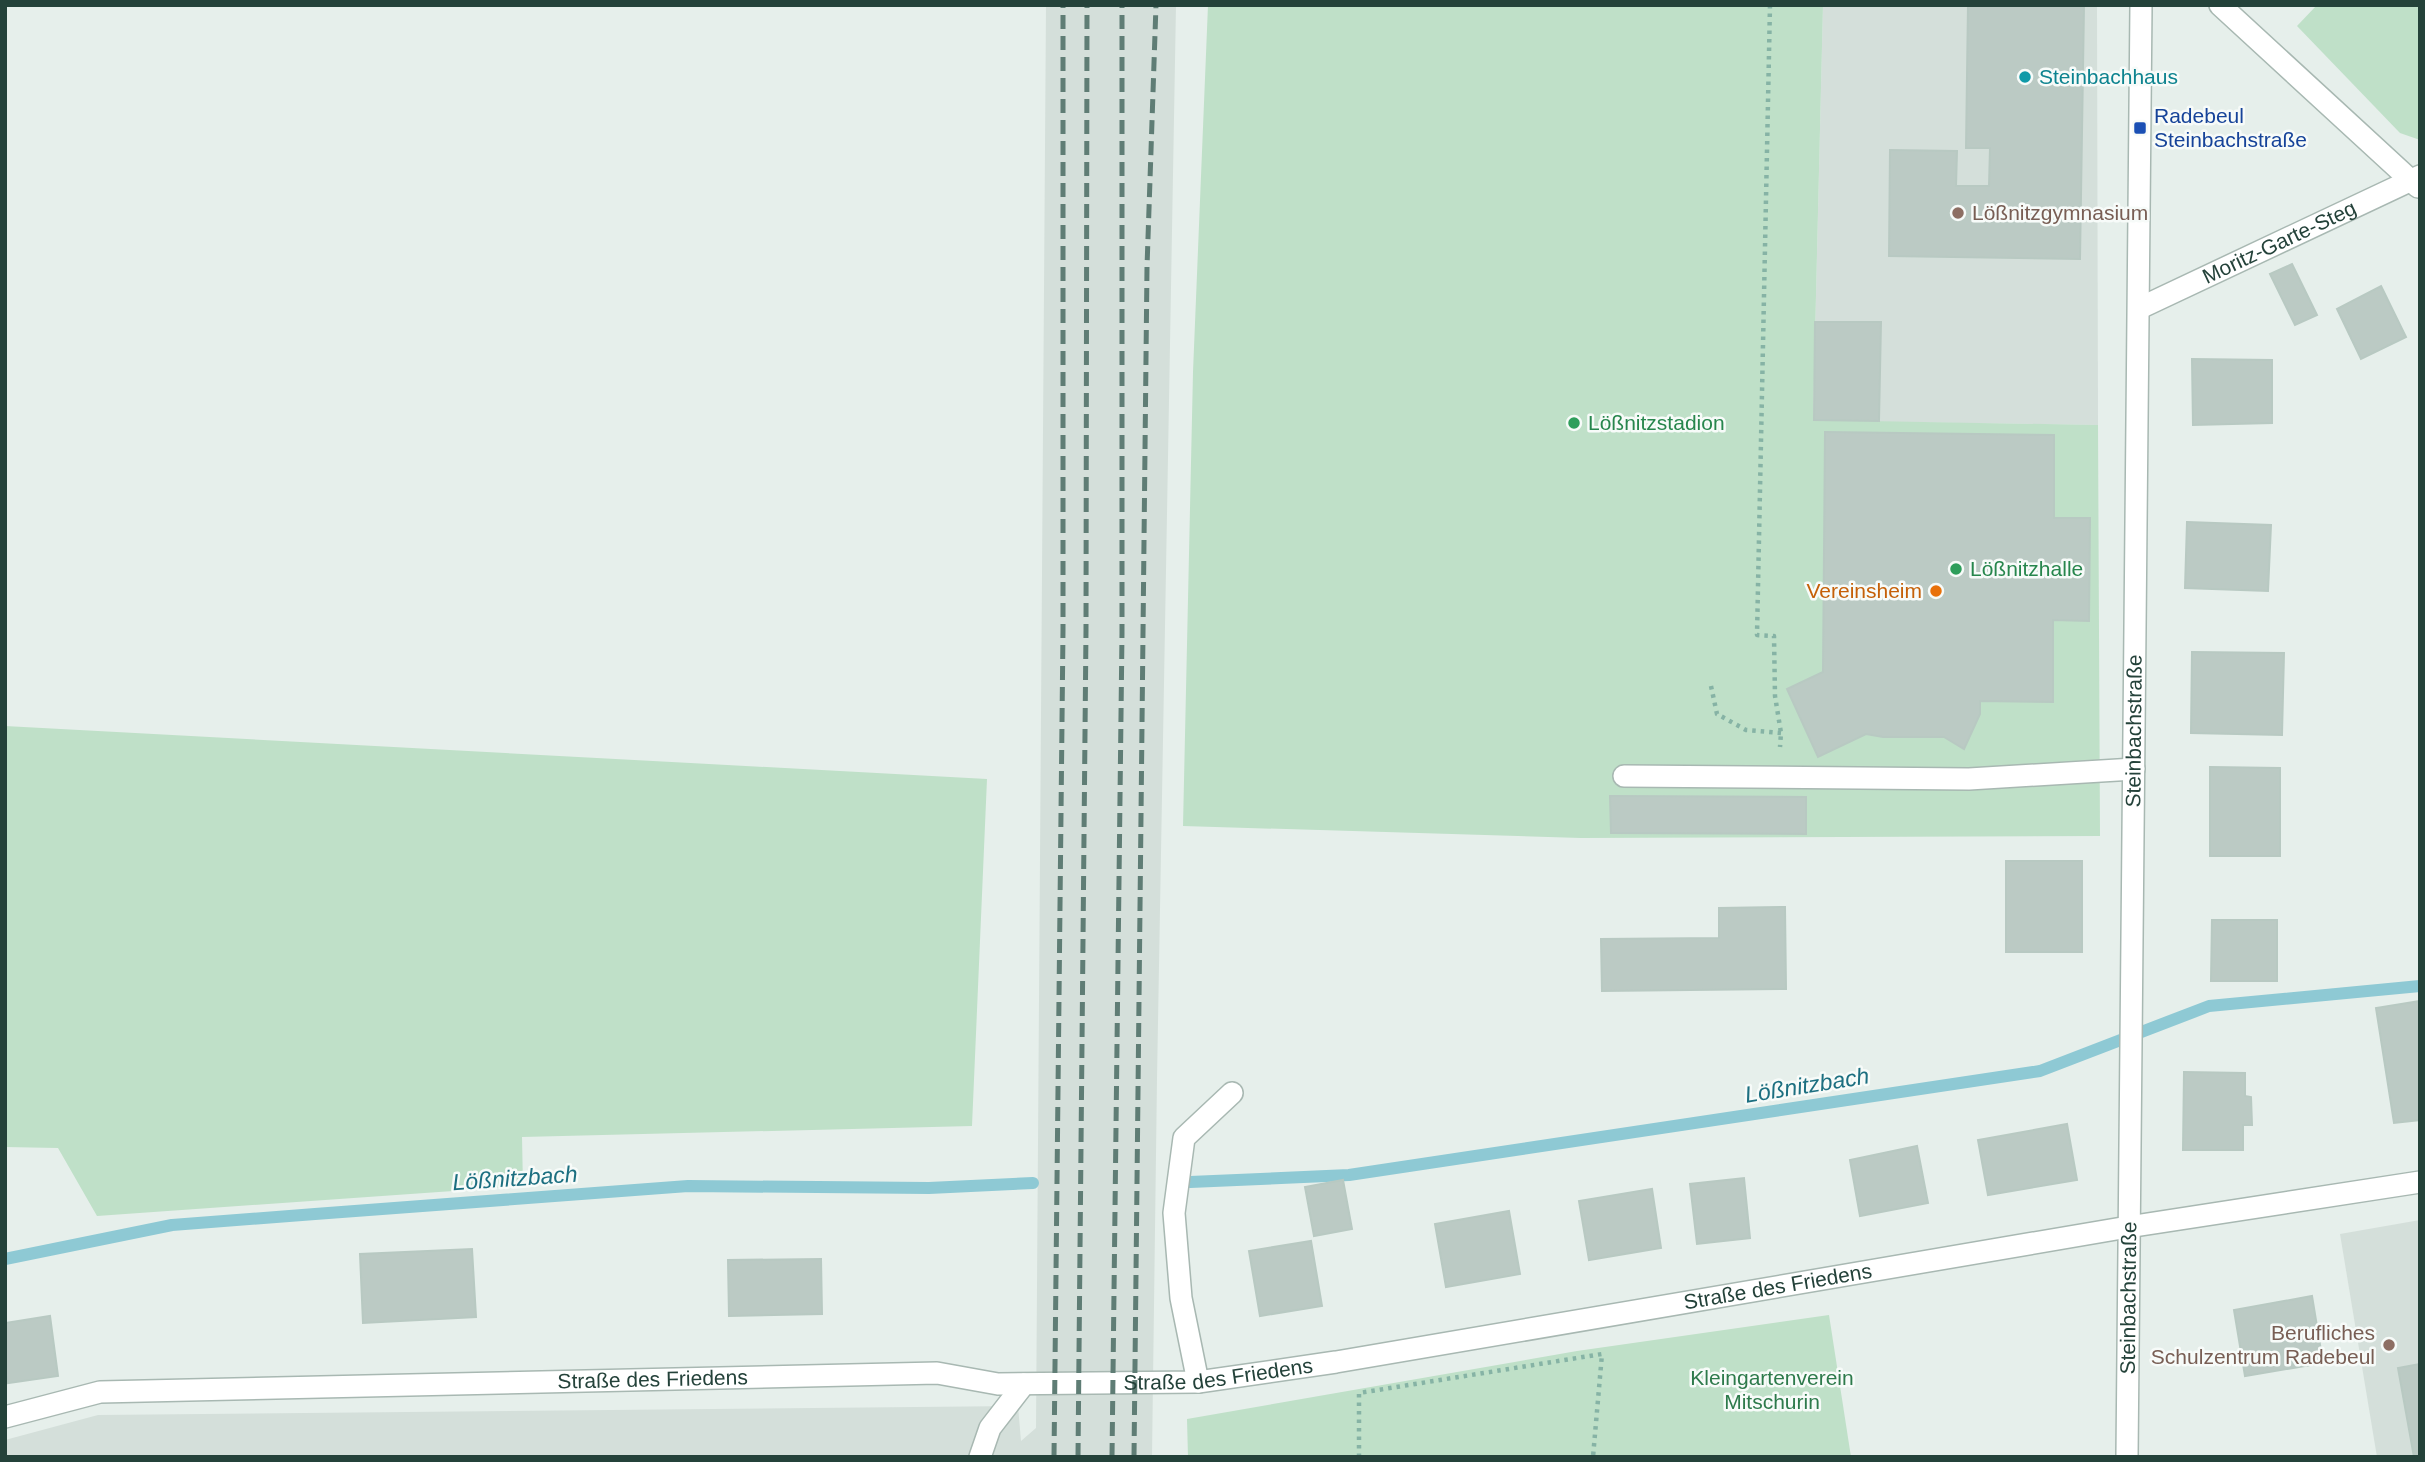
<svg xmlns="http://www.w3.org/2000/svg" width="2425" height="1462" viewBox="0 0 2425 1462" font-family="Helvetica,sans-serif">
<style>
.built{fill:#d4dfda}
.green{fill:#bfe0c8}
.lines{fill:none;stroke-linecap:round;stroke-linejoin:round}
.stream{stroke:#8ec9d4;stroke-width:12}
.building{fill:#bbcac4;stroke:#b8c9c2;stroke-width:2}
.minor-casing{stroke:#a8b8b2;stroke-width:24}
.path{stroke:#86b3a5;stroke-width:4.5;stroke-dasharray:3.5 5;stroke-linecap:butt}
.minor{stroke:#fff;stroke-width:21}
.rail{stroke:#5f7d75;stroke-width:5;stroke-dasharray:14 7;stroke-linecap:butt}
.culture-dot{fill:#0f9aa8;stroke:#f7fbf9;stroke-width:2.5}
.transit-dot{fill:#1a4fb4;stroke:#f7fbf9;stroke-width:2.5}
.education-dot{fill:#8d6e63;stroke:#f7fbf9;stroke-width:2.5}
.leisure-dot{fill:#2e9e5b;stroke:#f7fbf9;stroke-width:2.5}
.food-dot{fill:#e8710a;stroke:#f7fbf9;stroke-width:2.5}
.labels{text-anchor:middle;stroke-width:5;stroke-linejoin:round;paint-order:stroke}
.culture-label{font-size:21px;fill:#0d838f;stroke:#f7fbf9;text-anchor:start}
.transit-label{font-size:21px;fill:#164399;stroke:#f7fbf9;text-anchor:start}
.education-label{font-size:21px;fill:#785e54;stroke:#f7fbf9;text-anchor:start}
.street-label{font-size:21px;fill:#24423a;stroke:#f7fbf9}
.leisure-label{font-size:21px;fill:#27864d;stroke:#f7fbf9;text-anchor:start}
.food-label{font-size:21px;fill:#c56008;stroke:#f7fbf9;text-anchor:end}
.park-label{font-size:21px;fill:#2d7a4b;stroke:#f7fbf9}
.water-label{font-size:23px;font-style:italic;fill:#1c6f80;stroke:#f7fbf9}
</style>
<rect width="100%" height="100%" fill="#e6efeb"/>
<g class="built">
<polygon points="1046,5 1176,5 1157,1079 1152,1457 5,1457 5,1440 98,1415 1018,1406 1021,1441 1036,1428"/>
<polygon points="1823,5 2097,5 2098,425 1813,421"/>
<polygon points="2420,1220 2420,1457 2377,1457 2340,1234"/>
</g>
<g class="green">
<polygon points="1208,5 1823,5 1813,420 2098,425 2100,836 1581,838 1183,826 1193,372"/>
<polygon points="2317,5 2420,5 2420,140 2400,133 2297,26"/>
<polygon points="5,726 987,779 972,1126 522,1137 523,1186 97,1216 58,1148 5,1147"/>
<polygon points="1829,1315 1851,1457 1188,1457 1187,1419 1577,1351"/>
</g>
<g class="lines">
<g class="stream">
<polyline points="1190,1182 1349,1175 2040,1071 2209,1006 2420,986"/>
<polyline points="5,1259 172,1225 315,1214 688,1186 929,1188 1033,1183"/>
</g>
</g>
<g class="building">
<polygon points="1968,5 2084,5 2080,259 1889,256 1890,150 1957,151 1956,186 1989,186 1990,148 1966,148"/>
<polygon points="2292,264 2317,315 2295,325 2270,274"/>
<polygon points="2381,286 2406,337 2361,359 2337,309"/>
<polygon points="1815,322 1881,322 1879,421 1814,420"/>
<polygon points="2192,359 2272,360 2272,423 2193,425"/>
<polygon points="1825,432 2054,435 2054,518 2090,518 2089,621 2053,620 2053,702 1980,701 1980,714 1964,749 1944,737 1883,737 1866,734 1818,757 1787,689 1823,672"/>
<polygon points="2187,522 2271,525 2268,591 2185,588"/>
<polygon points="2192,652 2284,653 2282,735 2191,733"/>
<polygon points="2210,767 2280,768 2280,856 2210,856"/>
<polygon points="1610,796 1806,797 1806,834 1611,833"/>
<rect x="2006" y="861" width="76" height="91"/>
<polygon points="1785,907 1786,989 1602,991 1601,939 1719,938 1719,908"/>
<polygon points="2212,920 2277,920 2277,981 2211,981"/>
<polygon points="2420,1001 2420,1120 2394,1123 2376,1008"/>
<polygon points="2184,1072 2245,1073 2245,1096 2251,1097 2252,1125 2243,1125 2243,1150 2183,1150"/>
<polygon points="2067,1124 2077,1180 1988,1195 1978,1140"/>
<polygon points="1917,1146 1928,1203 1860,1216 1850,1160"/>
<polygon points="1744,1178 1750,1238 1697,1244 1690,1184"/>
<polygon points="1343,1180 1352,1229 1314,1236 1305,1187"/>
<polygon points="1652,1189 1661,1248 1589,1260 1579,1201"/>
<polygon points="1509,1211 1520,1274 1446,1287 1435,1224"/>
<polygon points="1311,1241 1322,1306 1260,1316 1249,1251"/>
<polygon points="472,1249 476,1317 363,1323 360,1254"/>
<polygon points="821,1259 822,1314 729,1316 728,1260"/>
<polygon points="2312,1296 2323,1363 2245,1376 2234,1310"/>
<polygon points="50,1316 58,1376 8,1383 5,1365 5,1323"/>
<polygon points="2420,1364 2420,1457 2414,1457 2398,1368"/>
</g>
<g class="lines">
<g class="minor-casing">
<g id="minor">
<polyline points="2220,5 2418,187"/>
<path id="s1" d="M 2140,308 L 2420,176"/>
<polyline points="1624,776 1969,779 2134,769"/>
<polyline points="1198,1382 1181,1298 1174,1213 1184,1138 1232,1093"/>
<path id="s2" d="M 5,1417 L 100,1392 L 937,1373 L 998,1384 L 1198,1382 L 1336,1362 L 2128,1227 L 2420,1182"/>
<polyline points="980,1457 990,1428 1024,1384"/>
<path id="s3" d="M 2127,1457 L 2141,5"/>
</g>
</g>
<g class="path">
<polyline points="1770,5 1757,635 1774,636 1775,696 1781,733 1780,747"/>
<polyline points="1711,686 1717,714 1746,730 1781,733"/>
<polyline points="1359,1457 1359,1393 1602,1354 1593,1457"/>
</g>
<use href="#minor" class="minor"/>
<g class="rail">
<polyline points="1054,1457 1063,630 1063,5"/>
<polyline points="1078,1457 1086,630 1087,5"/>
<polyline points="1112,1457 1122,633 1122,5"/>
<polyline points="1134,1457 1147,267 1156,5"/>
</g>
</g>
<circle class="culture-dot" cx="2025" cy="77" r="7"/>
<rect class="transit-dot" x="2133" y="121" width="14" height="14" rx="3.5"/>
<g class="education-dot">
<circle cx="1958" cy="213" r="7"/>
<circle cx="2389" cy="1345" r="7"/>
</g>
<g class="leisure-dot">
<circle cx="1574" cy="423" r="7"/>
<circle cx="1956" cy="569" r="7"/>
</g>
<circle class="food-dot" cx="1936" cy="591" r="7"/>
<g class="labels">
<g class="culture-label">
<text x="2039" y="84">Steinbachhaus</text>
</g>
<g class="transit-label">
<text x="2154" y="123">Radebeul<tspan x="2154" dy="24">Steinbachstraße</tspan></text>
</g>
<g class="education-label">
<text x="1972" y="220">Lößnitzgymnasium</text>
<text x="2375" y="1340" text-anchor="end">Berufliches<tspan x="2375" dy="24">Schulzentrum Radebeul</tspan></text>
</g>
<g class="street-label">
<text dy="7" stroke="none"><textPath href="#s1" startOffset="154">Moritz-Garte-Steg</textPath></text>
<text dy="7" stroke="none"><textPath href="#s3" startOffset="726">Steinbachstraße</textPath></text>
<text dy="7" stroke="none"><textPath href="#s2" startOffset="1785">Straße des Friedens</textPath></text>
<text dy="7" stroke="none"><textPath href="#s3" startOffset="159">Steinbachstraße</textPath></text>
<text dy="7" stroke="none"><textPath href="#s2" startOffset="1218">Straße des Friedens</textPath></text>
<text dy="7" stroke="none"><textPath href="#s2" startOffset="651">Straße des Friedens</textPath></text>
</g>
<g class="leisure-label">
<text x="1588" y="430">Lößnitzstadion</text>
<text x="1970" y="576">Lößnitzhalle</text>
</g>
<g class="food-label">
<text x="1922" y="598">Vereinsheim</text>
</g>
<g class="park-label">
<text x="1772" y="1385">Kleingartenverein<tspan x="1772" dy="24">Mitschurin</tspan></text>
</g>
<g class="water-label">
<text transform="translate(1807 1085) rotate(-9)" y="8">Lößnitzbach</text>
<text transform="translate(515 1178) rotate(-4)" y="8">Lößnitzbach</text>
</g>
</g>
<rect width="2425" height="1462" fill="none" stroke="#24423a" stroke-width="14"/>
</svg>
